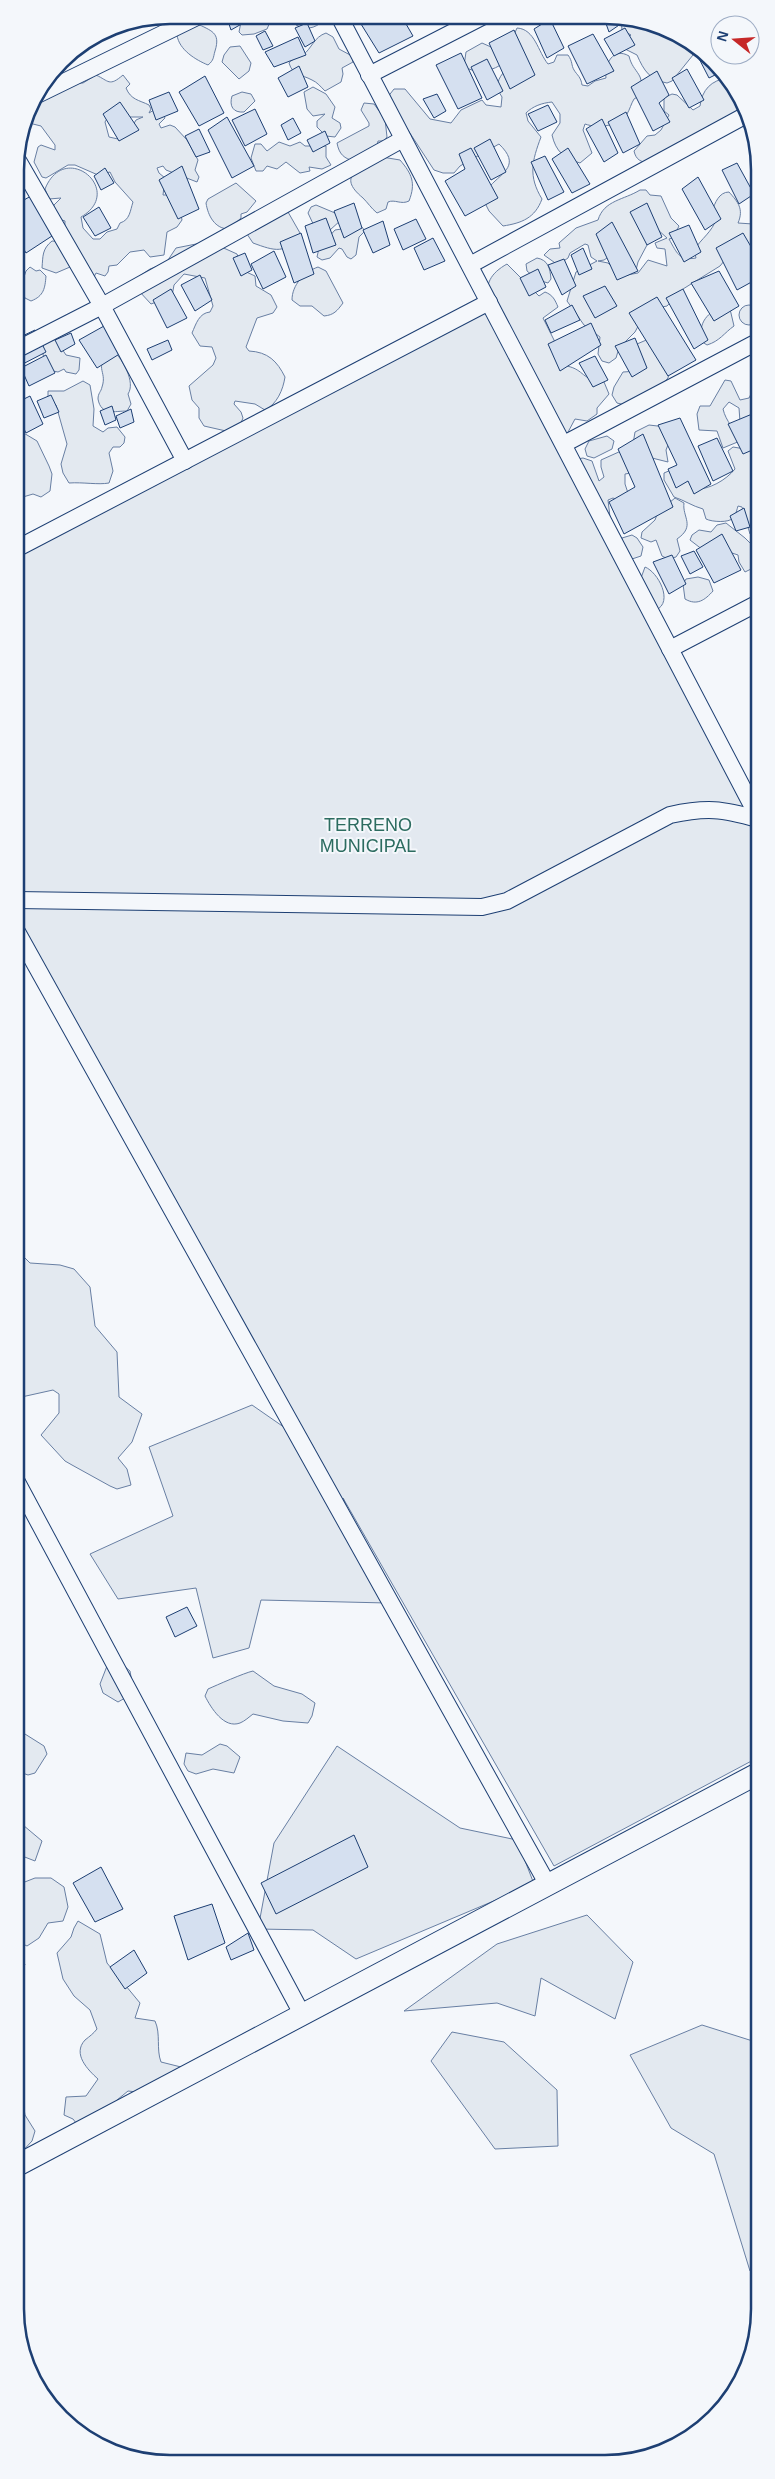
<svg xmlns="http://www.w3.org/2000/svg" width="775" height="2479" viewBox="0 0 775 2479" font-family="Arial,sans-serif">
<style>
.green{fill:#e3e9f0;stroke:#687fa3;fill-rule:evenodd}
.building{fill:#d5e0f0;stroke:#1d3f73}
.lines{fill:none;stroke-linecap:round;stroke-linejoin:round}
.minor-casing{stroke:#1d3f73;stroke-width:18}
.tertiary-casing{stroke:#1d3f73;stroke-width:23}
.minor{stroke:#f4f7fb;stroke-width:16}
.tertiary{stroke:#f4f7fb;stroke-width:21}
.labels{text-anchor:middle;stroke-width:4;stroke-linejoin:round;paint-order:stroke}
.park-label{font-size:18px;fill:#2c6c60;stroke:#f4f7fb}
.rim{fill:none;stroke:#1d3f73;stroke-width:2.5}
</style>
<rect width="100%" height="100%" fill="#f4f7fb"/>
<g class="green">
<polygon points="232,15 269,16 270,22 267,29 254,34 242,35 239,32 241,22"/>
<path d="M 295,16 L 322,16 L 323,21 C 314,29 306,30 296,25 L 293,20 Z"/>
<path d="M 621,18 L 636,18 L 673,32 L 676,37 L 682,36 L 692,43 L 693,55 L 672,81 L 667,83 C 650,80 644,71 637,55 L 625,49 L 625,40 L 631,35 L 622,30 Z"/>
<path d="M 196,23 C 211,31 221,32 215,51 C 213,58 214,60 208,65 C 196,60 179,50 177,35 Z"/>
<path d="M 517,28 C 535,29 538,52 548,64 L 554,62 L 557,55 L 568,55 C 573,62 571,65 574,70 C 577,75 581,77 582,85 L 588,86 L 595,81 L 606,78 C 604,63 614,47 629,56 C 633,74 647,73 639,96 L 634,99 C 631,104 630,109 627,114 C 618,126 599,129 585,124 L 583,130 L 592,153 L 580,163 C 564,158 556,152 552,135 L 560,123 L 560,114 L 552,102 C 542,103 533,106 526,113 L 528,121 L 541,137 C 532,161 528,176 542,199 C 535,218 522,223 503,226 L 489,211 L 484,201 C 486,196 487,191 490,186 C 503,172 521,165 499,144 L 460,166 L 454,173 L 443,173 L 434,170 L 387,98 L 394,89 L 405,89 L 430,119 L 451,123 L 461,110 L 482,100 L 486,105 L 501,107 L 502,97 C 496,88 496,82 503,73 L 509,73 L 513,37 Z"/>
<path d="M 326,33 L 333,37 L 339,49 L 352,56 L 353,62 L 342,68 L 343,74 L 341,82 L 325,91 C 321,87 317,82 312,80 C 301,74 293,76 289,63 C 293,58 298,58 303,55 C 312,48 314,37 326,33 Z"/>
<path d="M 482,43 L 491,47 L 504,62 C 495,71 475,75 464,66 L 466,52 Z"/>
<polygon points="240,46 251,63 249,71 239,79 222,62 224,55 230,47"/>
<path d="M 96,75 C 109,81 109,87 123,75 L 130,84 L 126,88 C 131,100 139,100 149,105 L 151,109 L 149,113 L 154,110 L 163,114 L 165,118 L 159,124 L 161,128 L 170,125 L 175,127 L 187,140 L 198,160 L 195,170 L 199,177 L 197,182 L 166,170 L 163,166 L 157,168 L 159,173 L 165,178 L 163,195 L 167,195 L 181,215 L 182,220 L 177,227 L 167,232 L 164,255 L 150,257 L 144,250 L 130,252 L 117,265 L 109,266 L 108,272 L 105,276 L 96,273 L 94,277 L 70,267 L 56,273 L 42,268 C 43,256 42,249 52,241 L 64,242 L 65,221 L 59,219 L 52,212 L 54,205 L 61,198 L 49,199 L 45,189 C 65,139 126,191 81,217 L 83,228 L 93,239 L 100,239 L 107,232 L 117,229 L 120,223 C 130,220 130,211 133,202 L 115,182 L 110,172 L 98,175 L 75,165 L 68,165 L 46,178 L 42,177 L 34,162 L 38,147 L 41,145 L 55,150 L 55,145 L 41,126 L 33,124 L 28,119 L 30,110 L 34,105 L 73,83 L 83,83 ZM 108,117 L 143,117 L 136,120 L 129,132 L 118,139 L 109,137 L 105,122 Z"/>
<path d="M 728,78 L 744,101 L 749,115 L 717,129 L 711,125 L 708,126 L 703,142 L 649,163 C 641,162 636,160 634,151 L 647,136 L 655,135 L 661,130 L 669,115 L 664,111 L 664,98 L 672,94 L 677,95 L 693,110 L 700,106 C 702,90 711,80 728,78 Z"/>
<polygon points="313,87 326,94 335,107 332,118 340,123 341,128 335,137 326,136 317,127 317,121 325,114 313,116 307,109 304,92"/>
<path d="M 242,92 L 251,94 L 255,101 L 244,112 C 233,113 229,106 232,96 Z"/>
<path d="M 364,103 L 374,104 L 385,119 L 387,137 L 384,141 L 378,141 L 377,146 L 355,161 C 344,159 339,154 337,143 L 369,126 L 369,123 L 361,110 Z"/>
<polygon points="279,142 290,146 300,142 305,146 326,146 326,157 331,165 322,169 309,167 310,171 300,173 286,162 277,169 267,166 263,171 256,171 251,158 255,144 261,144 267,151"/>
<path d="M 382,157 L 400,160 C 412,174 416,183 409,201 C 401,205 395,199 388,202 L 386,209 L 377,213 C 371,208 368,203 363,198 C 335,175 361,168 382,157 Z"/>
<path d="M 236,183 L 256,201 L 247,212 L 241,214 L 241,218 L 229,229 C 215,229 208,216 206,203 L 208,199 Z"/>
<path d="M 640,190 L 646,190 L 650,195 L 661,196 L 671,218 L 679,226 L 673,238 L 669,239 C 677,253 679,261 696,258 L 694,250 C 701,239 713,231 716,219 L 712,211 C 715,203 719,192 729,192 C 738,202 744,209 738,223 L 753,224 L 757,218 L 757,245 L 747,246 L 729,255 L 720,266 L 683,289 L 667,306 L 653,309 L 643,317 L 635,332 L 619,348 L 616,358 L 609,363 L 602,361 L 598,354 L 600,337 L 584,325 L 567,301 L 576,272 L 597,261 L 591,257 L 588,245 L 585,244 L 570,253 L 568,258 L 558,265 L 544,255 L 550,249 L 560,248 L 559,243 L 576,228 L 598,220 C 604,200 624,200 640,190 ZM 651,214 L 657,229 L 667,238 L 655,243 L 657,248 L 665,249 L 667,266 L 648,260 L 638,273 L 621,276 L 608,263 L 598,261 L 604,260 L 610,256 L 636,270 L 638,262 L 647,245 Z"/>
<polygon points="316,205 335,213 341,220 330,230 316,230 308,213 311,207"/>
<path d="M 282,211 L 288,212 L 300,233 C 286,255 275,251 253,243 L 245,231 Z"/>
<polygon points="361,226 365,231 359,237 356,255 351,259 347,257 342,249 339,248 330,258 322,260 317,257 319,248 335,230"/>
<path d="M 201,243 L 217,245 L 237,254 L 242,270 L 255,276 L 256,286 L 271,295 L 277,307 L 273,313 L 257,318 L 246,347 L 249,351 C 268,352 277,361 285,377 C 283,390 277,404 265,410 L 255,404 L 235,401 L 234,404 L 241,412 L 243,418 L 240,425 L 226,431 L 204,426 L 199,418 L 199,408 L 192,400 L 189,386 L 213,365 L 216,358 L 212,347 L 200,346 L 192,333 C 196,324 199,313 210,312 L 213,306 L 205,278 L 184,274 L 174,285 L 172,296 L 151,304 L 139,291 L 138,277 L 150,269 L 166,263 L 176,248 Z"/>
<path d="M 537,258 C 548,260 550,268 551,279 L 548,283 L 538,280 L 527,271 L 526,264 Z"/>
<path d="M 507,264 L 539,296 L 545,292 C 553,295 555,300 558,307 L 543,318 L 567,366 C 585,370 581,380 604,382 L 609,394 L 597,408 L 597,414 L 587,421 L 575,419 L 567,434 L 577,459 L 583,458 L 592,461 L 599,481 L 604,477 L 601,467 L 601,460 L 621,451 L 631,473 L 625,474 L 625,484 L 628,493 L 618,500 L 613,498 L 608,500 L 610,517 L 758,822 L 759,1757 L 554,1866 L 343,1498 L 387,1603 L 261,1600 L 249,1648 L 213,1658 L 196,1588 L 118,1599 L 90,1554 L 173,1516 L 149,1447 L 252,1405 L 314,1448 L 16,929 L 16,554 L 489,302 C 484,284 491,273 507,264 Z"/>
<path d="M 30,267 L 36,271 L 40,270 L 46,276 C 45,288 44,296 31,301 L 25,298 L 20,289 L 26,271 Z"/>
<path d="M 318,267 L 326,271 L 343,303 C 337,311 334,315 324,316 L 312,306 L 300,306 L 292,300 C 292,285 304,272 318,267 Z"/>
<circle cx="749" cy="315" r="10"/>
<path d="M 717,308 L 730,309 L 734,326 C 724,333 720,341 707,345 L 701,341 C 700,324 703,318 717,308 Z"/>
<polygon points="54,337 66,355 80,358 79,370 76,374 66,372 64,369 58,372 53,371 43,355 43,342"/>
<polygon points="651,338 671,361 668,378 661,386 625,405 617,403 612,395 614,387 623,372 639,371 637,344"/>
<path d="M 114,351 C 122,359 136,382 128,394 L 131,404 L 127,411 C 115,411 101,416 98,399 C 98,393 101,392 102,387 C 108,370 91,367 114,351 Z"/>
<path d="M 725,380 L 731,381 L 740,400 L 749,398 L 757,382 L 757,418 L 752,423 L 740,422 L 739,408 L 729,402 L 723,409 C 726,422 735,429 740,441 L 723,448 L 717,431 L 699,430 L 697,414 L 700,406 L 710,406 Z"/>
<path d="M 83,381 L 90,385 L 94,409 L 93,426 L 103,432 L 108,428 L 117,427 L 125,437 L 124,443 L 120,447 L 113,447 L 109,453 L 113,471 L 109,483 C 98,485 83,482 69,483 L 63,473 L 61,464 L 67,444 L 56,405 L 48,397 L 48,391 L 64,391 Z"/>
<polygon points="16,423 22,432 37,441 49,466 52,474 50,491 41,497 33,494 23,497 16,496"/>
<polygon points="649,425 666,427 670,440 666,450 668,462 648,457 633,444 635,432"/>
<polygon points="607,436 614,441 612,449 594,458 587,456 585,449 589,441"/>
<path d="M 733,447 L 757,451 L 758,540 L 750,534 L 742,507 L 738,506 C 737,509 736,515 733,518 C 729,523 712,522 706,519 L 703,509 C 692,506 684,500 674,497 L 664,480 L 664,473 L 671,470 L 691,481 L 695,489 C 709,490 726,480 735,469 L 728,451 Z"/>
<path d="M 675,498 L 684,503 C 682,517 696,526 677,539 L 680,551 L 676,557 L 668,559 L 662,556 L 656,540 L 651,542 L 641,538 L 642,532 L 655,520 L 658,512 Z"/>
<polygon points="726,523 745,538 753,546 758,557 753,568 745,572 739,562 738,555 729,552 703,550 690,540 692,535 699,530 711,532 717,525"/>
<polygon points="632,535 637,538 643,547 641,556 632,559 622,545 622,538"/>
<path d="M 645,567 C 658,572 674,602 656,610 L 641,578 Z"/>
<path d="M 698,577 L 709,580 L 713,591 C 705,600 697,606 685,599 L 683,584 L 686,579 Z"/>
<polygon points="21,1254 30,1263 60,1265 74,1269 90,1287 95,1326 117,1352 119,1397 142,1414 132,1442 118,1458 127,1469 131,1485 117,1489 110,1486 72,1465 65,1461 41,1435 59,1413 59,1394 53,1390 17,1398 17,1256"/>
<polygon points="123,1665 130,1671 133,1688 125,1698 118,1702 103,1693 100,1684 107,1666"/>
<path d="M 253,1671 L 274,1686 L 302,1694 L 315,1703 L 312,1716 L 308,1723 L 283,1721 L 253,1714 C 249,1717 245,1721 240,1723 C 224,1729 211,1708 205,1696 L 208,1689 C 217,1685 244,1673 253,1671 Z"/>
<polygon points="17,1729 44,1746 47,1754 35,1773 28,1775 17,1771"/>
<polygon points="220,1744 227,1746 240,1757 234,1773 213,1769 196,1774 188,1771 184,1764 186,1753 202,1755"/>
<polygon points="337,1746 460,1828 517,1840 534,1884 356,1959 313,1930 258,1929 274,1843"/>
<polygon points="17,1810 23,1825 42,1841 35,1861 17,1854"/>
<polygon points="35,1878 51,1878 64,1887 68,1907 63,1921 48,1923 39,1938 27,1946 21,1943 17,1935 17,1885"/>
<polygon points="587,1915 633,1962 615,2019 541,1978 535,2016 497,2003 404,2011 497,1944"/>
<path d="M 78,1921 L 100,1934 L 107,1963 L 140,2003 L 135,2018 L 155,2021 C 161,2034 156,2049 161,2062 L 181,2067 C 174,2090 175,2097 151,2105 L 137,2092 L 128,2091 L 117,2100 L 106,2119 L 83,2132 L 73,2119 L 64,2115 L 66,2097 L 86,2096 L 98,2079 C 88,2070 72,2054 85,2040 C 90,2036 93,2034 97,2029 L 90,2010 L 74,1996 L 63,1979 L 57,1953 L 71,1937 L 74,1928 Z"/>
<polygon points="702,2025 759,2043 760,2272 750,2271 714,2154 671,2128 630,2055"/>
<polygon points="452,2032 504,2042 557,2090 558,2146 495,2149 431,2061"/>
<polygon points="18,2093 22,2096 25,2115 35,2131 32,2141 18,2156"/>
</g>
<g class="building">
<polygon points="238,15 242,15 245,22 231,30 228,21"/>
<polygon points="375,16 402,17 413,36 379,53 361,24"/>
<polygon points="604,18 624,18 625,21 609,32"/>
<polygon points="550,19 564,48 547,58 534,29"/>
<polygon points="307,23 315,41 305,47 295,28"/>
<polygon points="625,28 635,45 614,56 604,39"/>
<polygon points="514,30 535,75 510,89 489,43"/>
<polygon points="265,31 273,46 263,50 256,36"/>
<polygon points="593,34 614,71 587,84 568,46"/>
<polygon points="298,37 306,55 274,67 265,52"/>
<polygon points="690,41 715,60 723,71 709,78"/>
<polygon points="461,53 482,98 458,109 436,65"/>
<polygon points="487,59 503,91 487,100 471,67"/>
<polygon points="299,66 308,87 288,97 278,78"/>
<polygon points="687,69 704,100 689,108 672,78"/>
<polygon points="657,71 669,95 659,103 670,122 653,131 631,87"/>
<polygon points="205,76 224,113 199,126 179,92"/>
<polygon points="169,92 178,111 156,120 149,100"/>
<polygon points="437,94 446,111 434,118 423,99"/>
<polygon points="120,102 139,130 119,141 103,114"/>
<polygon points="548,105 557,122 538,131 528,114"/>
<polygon points="255,109 267,134 245,146 232,120"/>
<polygon points="626,112 640,144 623,153 608,122"/>
<polygon points="227,117 254,166 232,178 208,130"/>
<polygon points="293,118 301,133 288,140 281,125"/>
<polygon points="602,119 618,153 604,162 586,129"/>
<polygon points="199,129 210,152 196,157 185,136"/>
<polygon points="325,131 330,143 313,152 307,140"/>
<polygon points="490,139 506,172 491,180 474,148"/>
<polygon points="471,148 498,198 465,216 445,181 465,169 459,154"/>
<polygon points="568,148 590,184 572,193 552,159"/>
<polygon points="545,156 564,192 548,200 531,162"/>
<polygon points="737,163 754,194 739,204 722,170"/>
<polygon points="182,166 199,209 178,219 159,180"/>
<polygon points="105,168 114,183 101,190 94,176"/>
<polygon points="698,177 721,219 705,230 682,189"/>
<polygon points="31,196 52,236 26,253 15,234 15,205"/>
<polygon points="354,203 362,228 344,238 334,211"/>
<polygon points="647,203 662,237 647,245 630,212"/>
<polygon points="99,207 111,228 95,236 83,217"/>
<polygon points="326,218 336,245 313,253 305,226"/>
<polygon points="416,219 426,239 403,250 394,229"/>
<polygon points="383,221 390,245 373,253 363,230"/>
<polygon points="612,222 638,271 617,280 596,234"/>
<polygon points="689,225 701,252 684,262 669,233"/>
<polygon points="301,233 314,274 294,283 280,242"/>
<polygon points="743,233 757,257 757,279 737,290 716,248"/>
<polygon points="433,238 445,261 424,270 414,248"/>
<polygon points="583,248 592,269 579,275 571,255"/>
<polygon points="274,251 286,277 263,289 251,264"/>
<polygon points="245,253 252,270 241,276 233,258"/>
<polygon points="564,259 576,286 562,295 548,265"/>
<polygon points="538,269 546,287 529,296 520,278"/>
<polygon points="719,271 739,306 714,321 691,283"/>
<polygon points="200,275 212,300 195,311 181,285"/>
<polygon points="605,286 617,306 595,318 583,296"/>
<polygon points="171,289 187,318 167,328 153,300"/>
<polygon points="683,289 708,340 694,349 666,298"/>
<polygon points="657,297 696,360 668,376 629,313"/>
<polygon points="572,305 580,320 551,333 545,320"/>
<polygon points="591,323 601,345 560,371 548,344"/>
<polygon points="104,326 121,353 97,368 79,340"/>
<polygon points="35,330 46,352 17,367 16,339"/>
<polygon points="71,333 75,344 61,352 55,340"/>
<polygon points="635,338 647,368 632,377 615,346"/>
<polygon points="168,340 172,350 152,360 147,349"/>
<polygon points="46,355 55,373 29,386 21,368"/>
<polygon points="595,356 608,380 593,387 579,363"/>
<polygon points="51,395 59,412 44,418 37,401"/>
<polygon points="30,396 43,424 26,433 16,413 16,403"/>
<polygon points="112,406 116,420 105,425 100,411"/>
<polygon points="131,409 134,422 120,428 116,416"/>
<polygon points="757,412 757,448 743,454 728,424"/>
<polygon points="680,418 711,484 694,494 688,481 676,488 668,469 677,465 658,425"/>
<polygon points="643,434 673,507 624,534 609,502 635,487 618,449"/>
<polygon points="717,438 733,471 713,481 698,446"/>
<polygon points="744,508 750,527 736,531 730,516"/>
<polygon points="722,534 741,570 714,583 696,550"/>
<polygon points="694,551 703,567 690,574 681,556"/>
<polygon points="672,555 686,584 669,594 653,562"/>
<polygon points="187,1607 197,1626 175,1637 166,1617"/>
<polygon points="354,1835 368,1867 276,1914 261,1883"/>
<polygon points="101,1867 123,1909 95,1922 73,1883"/>
<polygon points="212,1904 225,1943 188,1960 174,1916"/>
<polygon points="248,1933 254,1950 231,1960 226,1947"/>
<polygon points="17,1950 25,1965 17,1968"/>
<polygon points="134,1950 147,1973 125,1989 110,1967"/>
</g>
<g class="lines">
<g class="minor-casing">
<g id="minor">
<polyline points="339,16 758,817"/>
<polyline points="369,75 482,17"/>
<polyline points="37,95 201,15"/>
<polyline points="16,157 102,306 185,461"/>
<polyline points="470,265 748,114"/>
<polyline points="16,350 102,306 403,139"/>
<polyline points="564,444 757,342"/>
<polyline points="16,549 489,302"/>
<polyline points="670,649 758,603"/>
<path d="M 16,900 L 482,907 L 507,901 L 670,815 C 707,807 722,809 758,819"/>
<polyline points="16,930 548,1885"/>
<polyline points="17,1482 302,2014"/>
</g>
</g>
<g class="tertiary-casing">
<polyline id="tertiary" points="18,2165 759,1773"/>
</g>
<use href="#minor" class="minor"/>
<use href="#tertiary" class="tertiary"/>
</g>
<g class="labels">
<g class="park-label">
<text x="368" y="831">TERRENO<tspan x="368" dy="21">MUNICIPAL</tspan></text>
</g>
</g>
<path d="M0 0H775V2479H0ZM170 24H605A146 146 0 0 1 751 170V2309A146 146 0 0 1 605 2455H170A146 146 0 0 1 24 2309V170A146 146 0 0 1 170 24Z" fill="#f4f7fb" fill-rule="evenodd"/>
<path class="rim" d="M170 24H605A146 146 0 0 1 751 170V2309A146 146 0 0 1 605 2455H170A146 146 0 0 1 24 2309V170A146 146 0 0 1 170 24Z"/>
<g transform="translate(735 40) rotate(287)"><circle r="24" fill="#f4f7fb" stroke="#9eadc5"/>
<path d="M0-4L9 19L0 12L-9 19Z" fill="#c62828"/>
<text y="-8" font-size="14" font-weight="bold" text-anchor="middle" fill="#1d3f73">N</text>
</g>
</svg>
